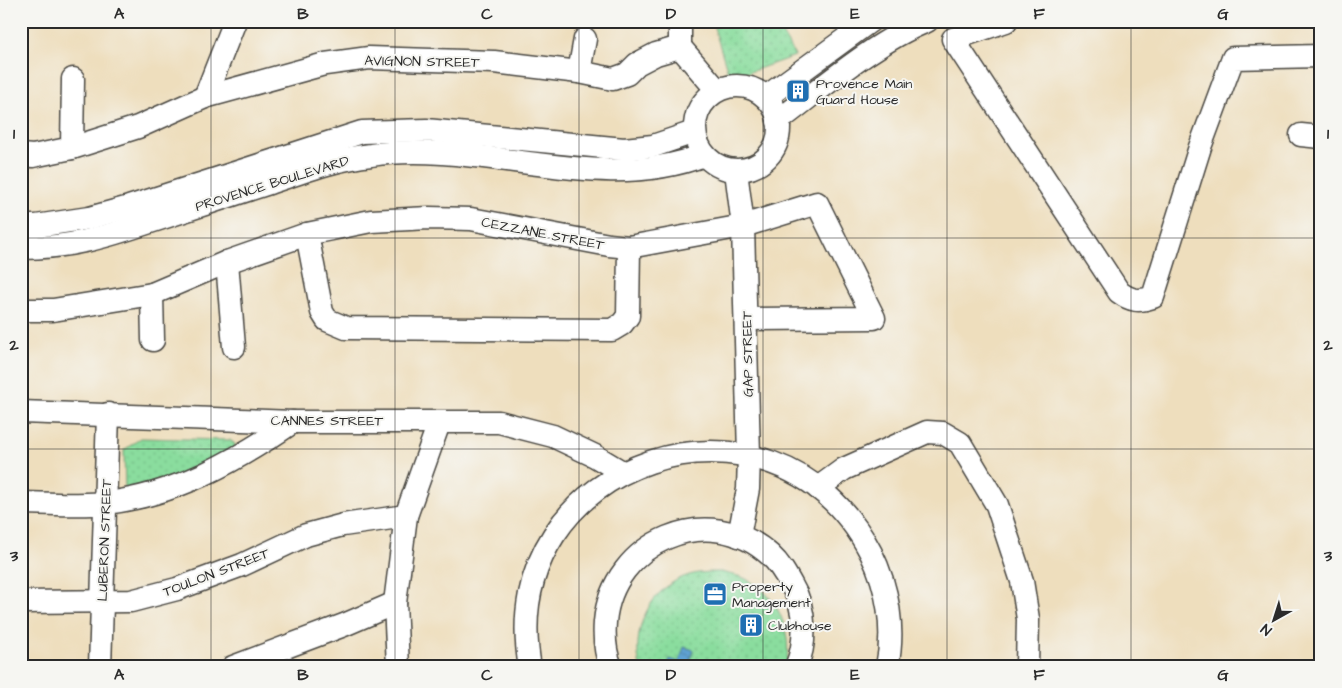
<svg xmlns="http://www.w3.org/2000/svg" width="1342" height="688" viewBox="0 0 1342 688" font-family="'Architects Daughter',sans-serif">
<style>
.grass{fill:url(#grass-dots);stroke:#5a8464}
.water{fill:url(#water-waves);stroke:#45667f}
.lines{fill:none;stroke-linecap:round;stroke-linejoin:round}
.minor-casing{stroke:#484641;stroke-width:25}
.minor{stroke:#fff;stroke-width:22}
.grid{fill:none;stroke:#2b2b2b;stroke-width:1;stroke-opacity:0.55}
.labels{text-anchor:middle;stroke-width:4;stroke-linejoin:round;paint-order:stroke}
.street-label{font-size:14px;fill:#2b2b2b;stroke:#f6f6f2}
.poi-label{font-size:14px;fill:#2b2b2b;stroke:#f6f6f2;text-anchor:start}
.neatline{fill:none;stroke:#2b2b2b;stroke-width:2}
.grid-label{font-size:16px;text-anchor:middle;font-weight:bold;fill:#2b2b2b}
</style>
<defs>
<pattern id="grass-dots" width="8" height="8" patternUnits="userSpaceOnUse" patternTransform="scale(1.25)"><rect width="8" height="8" fill="#8add9e"/><path d="M2 2h.1M6 6h.1" fill="none" stroke="#77be88" stroke-width="1.8" stroke-linecap="round"/></pattern>
<pattern id="water-waves" width="16" height="10" patternUnits="userSpaceOnUse" patternTransform="scale(1.25)"><rect width="16" height="10" fill="#5fa2d3"/><path d="M0 5q4-4 8 0t8 0" fill="none" stroke="#4f84ab"/></pattern>
</defs>
<rect width="100%" height="100%" fill="#f6f6f2"/>
<filter id="ink" filterUnits="userSpaceOnUse"><feTurbulence type="fractalNoise" baseFrequency=".02" numOctaves="2"/><feDisplacementMap in="SourceGraphic" scale="10" xChannelSelector="R" yChannelSelector="G"/><feConvolveMatrix kernelMatrix="1 2 1 2 8 2 1 2 1" color-interpolation-filters="sRGB"/></filter>
<filter id="wash" filterUnits="userSpaceOnUse"><feTurbulence type="fractalNoise" baseFrequency=".0096" numOctaves="4" result="noise"/><feDisplacementMap in="SourceGraphic" scale="20" xChannelSelector="R" yChannelSelector="G"/><feGaussianBlur stdDeviation="1.12" result="paint"/><feColorMatrix in="noise" values="0 0 0 0 0 0 0 0 0 0 0 0 0 0 0 0 0 1.4 0 .05"/><feComposite in="paint" operator="in"/></filter>
<g filter="url(#wash)">
<rect width="100%" height="100%" fill="#eedebd"/>
<g class="grass">
<polygon points="712,21 775,21 795,56 730,79"/>
<polygon points="141,438 230,440 235,444 235,454 210,471 125,490 124,450"/>
<path d="M 721,572 C 728,574 737,575 744,578 C 778,593 793,632 786,667 L 640,667 C 630,626 654,580 698,573 C 705,572 713,572 721,572 Z"/>
</g>
<polygon class="water" points="684,647 694,650 688,667 667,667 670,659 679,662"/>
</g>
<g filter="url(#ink)">
<g class="lines">
<g class="minor-casing">
<g id="minor">
<path d="M 1006,21 L 953,39 L 1119,292 C 1131,301 1139,302 1153,297 L 1200,147 L 1233,58 L 1321,56"/>
<polyline points="680,47 717,90"/>
<polyline points="680,47 680,21"/>
<polyline points="579,72 585,39"/>
<circle cx="737" cy="128" r="42"/>
<polyline points="205,97 235,21"/>
<polyline points="766,97 870,21"/>
<path d="M 778,121 C 822,88 876,41 927,21"/>
<polyline points="1301,135 1321,137"/>
<polyline points="72,148 73,79"/>
<polyline points="21,155 33,156 72,148 138,127 205,97 325,64 369,58 494,62 579,72 613,79 627,74 637,64 656,54 680,47"/>
<polyline points="736,171 743,226 749,456 748,489 739,536"/>
<polyline points="21,226 36,226 89,218 129,207 362,132 426,130 624,149 653,146 694,132"/>
<polyline points="307,234 322,312 327,320 346,328 612,330 622,324 628,316 629,247"/>
<path d="M 21,248 C 70,248 105,237 150,222 C 190,209 229,196 269,183 C 302,172 335,159 371,155 C 481,139 598,196 704,155"/>
<polyline points="227,262 234,347"/>
<polyline points="152,294 153,340"/>
<polyline points="21,310 53,310 152,294 227,262 307,234 371,221 429,218 471,219 609,245 629,247 743,226 817,203 874,318 747,319"/>
<polyline points="21,412 293,422 499,422 553,436 595,456 622,472"/>
<polyline points="818,488 844,469 927,432 943,433 960,443 997,505 1022,581 1028,619 1027,667"/>
<path d="M 21,503 C 49,503 78,506 106,503 C 176,495 236,461 293,422"/>
<polyline points="21,602 131,601 177,589 242,565 306,535 343,525 406,516"/>
<polyline points="100,667 108,414"/>
<polyline points="233,667 344,625 395,603"/>
<polyline points="398,667 395,603 406,516 439,423"/>
<path d="M 530,667 C 492,459 775,366 871,553 C 888,587 895,629 887,667"/>
<path d="M 611,667 C 605,653 604,636 605,622 C 612,542 709,499 770,555 C 780,564 786,575 792,586 C 806,609 807,643 796,667"/>
</g>
</g>
<use href="#minor" class="minor"/>
</g>
</g>
<path class="grid" d="M 211,21 L 211,667M 395,21 L 395,667M 579,21 L 579,667M 763,21 L 763,667M 947,21 L 947,667M 1131,21 L 1131,667M 21,238 L 1321,238M 21,449 L 1321,449"/>
<defs>
<g id="building-square" transform="scale(1.25)"><rect x="-9" y="-9" width="18" height="18" rx="4" fill="#1f6fb2" stroke="#f6f6f2"/><path d="M-4-6H4V6H1V3H-1V6H-4ZM-2.5-4.3h1.7v1.8h-1.7ZM.8-4.3h1.7v1.8H.8ZM-2.5-1h1.7V.8h-1.7ZM.8-1h1.7V.8H.8Z" fill="#fff"/></g>
<g id="office-square" transform="scale(1.25)"><rect x="-9" y="-9" width="18" height="18" rx="4" fill="#1f6fb2" stroke="#f6f6f2"/><path d="M-6-3h4V-5.5h4V-3h4V5H-6ZM-1-4.5V-3h2v-1.5ZM-6 0V1H6V0Z" fill="#fff"/></g>
</defs>
<g fill-rule="evenodd">
<use href="#building-square" x="798" y="91"/>
<use href="#office-square" x="715" y="594"/>
<use href="#building-square" x="751" y="625"/>
</g>
<g class="labels">
<g class="street-label">
<text transform="translate(422 61) rotate(1)" y="5">AVIGNON STREET</text>
<text transform="translate(272 183) rotate(-17)" y="5">PROVENCE BOULEVARD</text>
<text transform="translate(543 233) rotate(11)" y="5">CEZZANE STREET</text>
<text transform="translate(747 354) rotate(-91)" y="5">GAP STREET</text>
<text x="327" y="425">CANNES STREET</text>
<text transform="translate(104 540) rotate(-88)" y="5">LUBERON STREET</text>
<text transform="translate(216 572) rotate(-21)" y="5">TOULON STREET</text>
</g>
<g class="poi-label">
<text x="816" y="88">Provence Main<tspan x="816" dy="16">Guard House</tspan></text>
<text x="732" y="591">Property<tspan x="732" dy="16">Management</tspan></text>
<text x="768" y="630">Clubhouse</text>
</g>
</g>
<rect width="1342" height="688" fill="none" stroke="#f6f6f2" stroke-width="55"/>
<g transform="translate(1274 620) rotate(219)" stroke="#f6f6f2" stroke-width="4" paint-order="stroke">
<path d="M0-4L9 19L0 12L-9 19Z" fill="#2b2b2b"/>
<text y="-8" font-size="14" font-weight="bold" text-anchor="middle" fill="#2b2b2b">N</text>
</g>
<rect x="28" y="28" width="1286" height="632" class="neatline"/>
<g class="grid-label">
<text x="119" y="19">A</text>
<text x="303" y="19">B</text>
<text x="487" y="19">C</text>
<text x="671" y="19">D</text>
<text x="855" y="19">E</text>
<text x="1039" y="19">F</text>
<text x="1223" y="19">G</text>
<text x="14" y="139">1</text>
<text x="1328" y="139">1</text>
<text x="14" y="350">2</text>
<text x="1328" y="350">2</text>
<text x="14" y="561">3</text>
<text x="1328" y="561">3</text>
<text x="119" y="680">A</text>
<text x="303" y="680">B</text>
<text x="487" y="680">C</text>
<text x="671" y="680">D</text>
<text x="855" y="680">E</text>
<text x="1039" y="680">F</text>
<text x="1223" y="680">G</text>
</g>
</svg>
